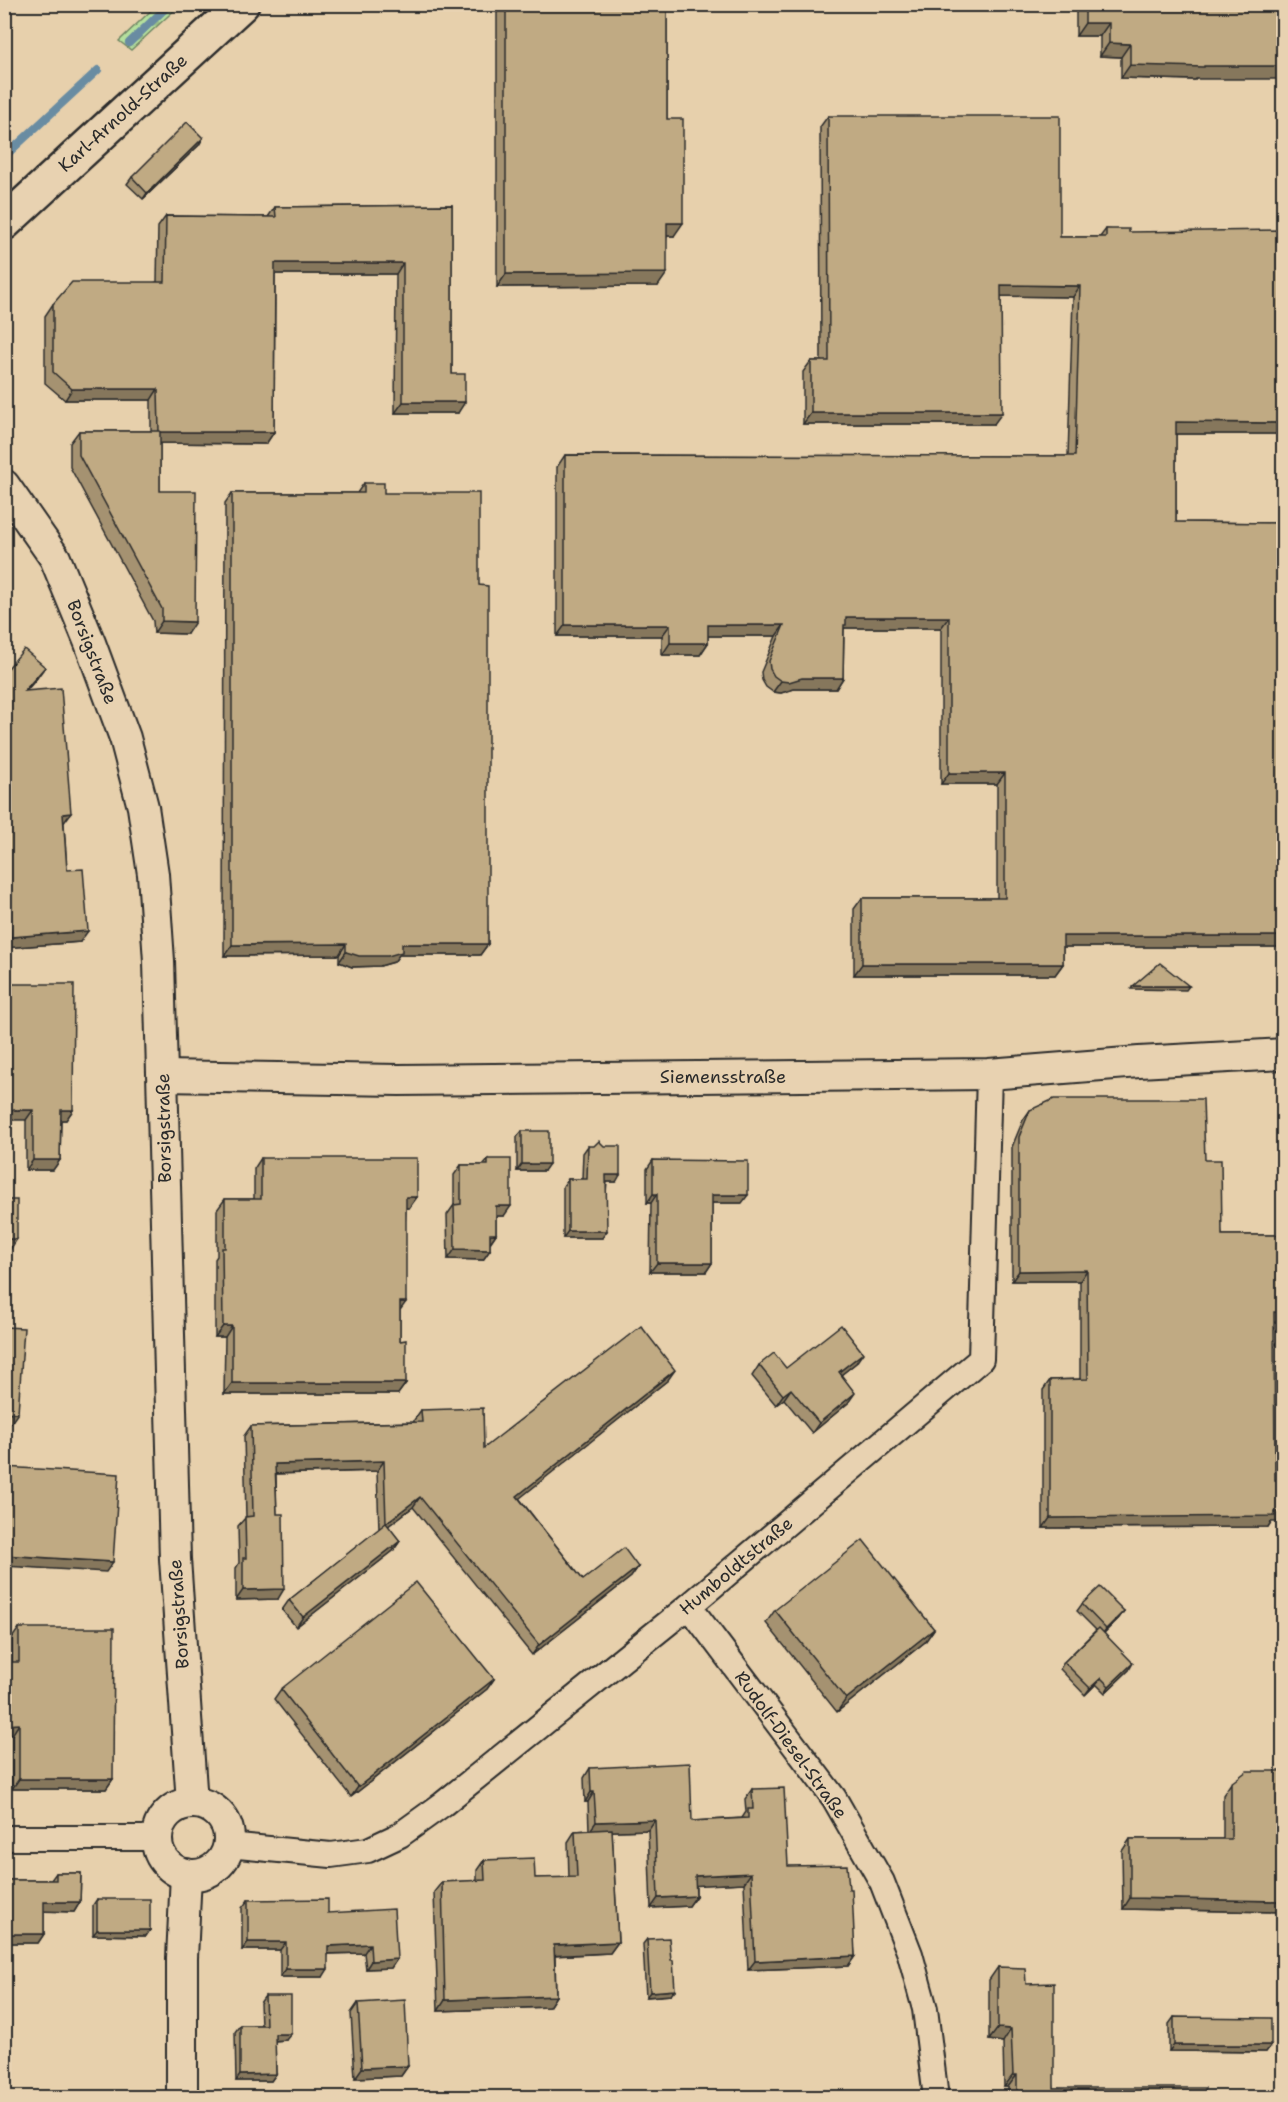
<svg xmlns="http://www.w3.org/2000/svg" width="1288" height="2102" viewBox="0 0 1288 2102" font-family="'Shantell Sans',sans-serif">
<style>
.forest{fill:url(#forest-firs);stroke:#708664;stroke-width:1.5}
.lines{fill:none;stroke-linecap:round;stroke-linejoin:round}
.stream{stroke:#698ca2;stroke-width:8}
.minor-casing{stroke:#2b2b2b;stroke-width:28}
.tertiary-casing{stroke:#2b2b2b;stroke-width:34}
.primary-casing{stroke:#2b2b2b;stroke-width:38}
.minor{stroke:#e8d2b1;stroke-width:24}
.tertiary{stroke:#e8d2b1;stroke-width:30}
.primary{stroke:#e8d2b1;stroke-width:33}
.wall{fill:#a59271;stroke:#2b2b2b;stroke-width:1.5}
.shaded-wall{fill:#86775c;stroke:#2b2b2b;stroke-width:1.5}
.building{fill:#c0aa83;stroke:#2b2b2b;stroke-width:1.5}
.labels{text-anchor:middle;stroke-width:4.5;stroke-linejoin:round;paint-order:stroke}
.street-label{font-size:18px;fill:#2b2b2b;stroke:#e8d2b1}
</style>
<defs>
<pattern id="forest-firs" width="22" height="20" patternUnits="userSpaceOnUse" patternTransform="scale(1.5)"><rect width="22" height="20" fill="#b5e09d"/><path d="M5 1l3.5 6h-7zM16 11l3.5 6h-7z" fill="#9cc087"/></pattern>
</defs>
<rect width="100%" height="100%" fill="#e7d0ac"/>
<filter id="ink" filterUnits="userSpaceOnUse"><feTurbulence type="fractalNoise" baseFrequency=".0167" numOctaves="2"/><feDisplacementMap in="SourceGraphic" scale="12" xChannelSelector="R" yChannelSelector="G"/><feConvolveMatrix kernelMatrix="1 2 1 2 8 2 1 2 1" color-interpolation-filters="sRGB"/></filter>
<g filter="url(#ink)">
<polygon class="forest" points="157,5 180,5 131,50 119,41"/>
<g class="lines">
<g class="stream">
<polyline points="129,43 170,4"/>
<polyline points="4,157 98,70"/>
</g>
<g class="minor-casing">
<g id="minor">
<polyline points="689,1606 834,1798 882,1882 910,1954 925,2009 936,2098"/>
<polyline points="4,1838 157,1838"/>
<polyline points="228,1845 331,1855 368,1850 400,1835 443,1804 689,1606 981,1359 989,1074"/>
</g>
</g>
<g class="tertiary-casing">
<g id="tertiary">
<polyline points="4,485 55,558 90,643 125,738 143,807 153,874 159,961 175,1559 192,1803"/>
<polyline points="163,1076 399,1080 989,1074 1139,1062 1284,1054"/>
<circle cx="193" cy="1839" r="36"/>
<polyline points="182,2098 182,1958 186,1874"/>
</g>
</g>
<g class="primary-casing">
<polyline id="primary" points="4,223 242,4"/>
</g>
<use href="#minor" class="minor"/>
<use href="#tertiary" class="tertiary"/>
<use href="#primary" class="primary"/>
</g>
<g class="wall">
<polygon points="497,4 667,4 667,119 674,236 667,236 658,286 497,287"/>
<polygon points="1076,4 1284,4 1195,80 1121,78 1121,57 1100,56 1100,36 1076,36"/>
<polygon points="828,116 1060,237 1100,237 1106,229 1129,232 1284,434 1176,434 1176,522 1284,523 1284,947 1063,947 1063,964 1055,975 854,975 854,909 862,898 997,898 997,784 941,784 941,628 844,628 843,678 836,689 794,689 781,693 773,692 766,687 762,680 761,672 776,636 708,636 708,643 700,655 662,655 662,636 557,636 557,467 565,455 1068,456 1073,297 1001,296 994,424 803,424 803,372 811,361 821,361 820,127"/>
<polygon points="203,138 199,145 143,199 127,184 132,177"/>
<polygon points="452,205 452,374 458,413 395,413 396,274 275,274 274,432 266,444 160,443 160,491 187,634 154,633 153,621 70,467 70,443 79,431 151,431 151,400 65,400 45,383 45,316 53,304 157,282 158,227 166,216 268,217 275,207"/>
<polygon points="364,483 384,493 479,585 488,944 480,955 399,955 394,962 380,966 352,967 339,962 339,955 224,956 225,503 232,493 357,493"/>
<polygon points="4,673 37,678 26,691 64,824 67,870 80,942 4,948"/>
<polygon points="4,984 73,1110 66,1120 61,1120 60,1160 53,1170 26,1170 26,1120"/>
<polygon points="1030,1110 1205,1160 1222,1235 1284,1235 1284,1322 1274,1322 1271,1522 1268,1527 1043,1528 1043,1390 1050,1380 1080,1379 1080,1281 1012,1281 1012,1147 1023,1120"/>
<polygon points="522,1131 544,1171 517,1171 517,1137"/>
<polygon points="588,1146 616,1182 607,1182 602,1238 563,1238 563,1186 568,1179 582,1179 583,1153"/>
<polygon points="261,1158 417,1197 409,1208 406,1208 400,1310 400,1341 406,1383 398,1394 224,1394 225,1337 215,1337 215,1259 217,1256 217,1210 225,1199 254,1199 254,1169"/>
<polygon points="488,1159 504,1216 496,1216 496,1234 490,1243 490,1250 483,1260 448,1259 447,1215 454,1205 454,1175 461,1165 483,1165"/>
<polygon points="653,1160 742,1203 712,1203 712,1263 706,1272 650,1272 651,1203 647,1203 647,1169"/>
<polygon points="856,1363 841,1375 848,1403 812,1433 784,1399 776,1405 752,1376 759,1365 786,1368"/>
<polygon points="668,1380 519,1498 583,1580 638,1567 631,1577 532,1655 413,1507 388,1526 400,1541 393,1551 296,1627 282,1610 289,1600 379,1529 377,1471 276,1474 278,1599 236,1600 236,1568 239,1563 238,1526 246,1517 244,1436 251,1426 414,1422 414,1420 421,1410 484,1448"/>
<polygon points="1082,1604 1124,1611 1119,1618 1104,1633 1129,1670 1105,1693 1096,1684 1085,1695 1060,1669 1064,1662 1096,1630 1077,1611"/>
<polygon points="775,1610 934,1629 925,1642 837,1712 766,1623"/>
<polygon points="19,1628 113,1779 106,1789 12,1789 12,1638"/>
<polygon points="494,1679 487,1689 351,1797 274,1699 281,1689"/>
<polygon points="590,1768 692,1821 742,1818 746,1812 745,1799 752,1789 788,1866 849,1889 855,1956 848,1966 748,1970 744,1883 696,1885 696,1896 689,1906 651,1908 648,1830 612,1831 618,1942 610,1953 555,1956 556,1996 549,2007 438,2011 434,1892 442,1882 477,1881 477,1870 484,1860 535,1878 569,1878 568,1842 575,1831 589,1830 588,1802 585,1802 584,1778"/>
<polygon points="1231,1783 1284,1912 1123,1909 1122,1851 1130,1839 1223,1839 1223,1795"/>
<polygon points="56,1873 81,1873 80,1902 74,1912 44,1911 44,1934 38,1943 4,1943 4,1880 51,1880"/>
<polygon points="97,1899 150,1930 146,1936 93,1935 93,1905"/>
<polygon points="248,1900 328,1913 397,1959 391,1968 366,1969 364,1953 328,1954 323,1977 280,1977 280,1950 242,1950 242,1908"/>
<polygon points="647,1939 671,1995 646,1997 643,1944"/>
<polygon points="998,1967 1026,1984 1054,2088 1205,2097 1008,2097 1008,2087 1004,2087 1003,2042 989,2040 989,1980"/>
<polygon points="265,1996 286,2040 275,2041 276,2074 271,2081 236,2081 235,2032 240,2025 261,2025 260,2003"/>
<polygon points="358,2003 408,2066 401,2076 355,2078 351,2013"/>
<polygon points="1174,2017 1271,2045 1266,2052 1169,2051 1169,2024"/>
</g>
<g class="shaded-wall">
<polygon points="1085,23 1109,23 1100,36 1076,36"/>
<polygon points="1109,43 1130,44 1121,57 1100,56"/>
<polygon points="1130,65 1284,66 1284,79 1196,79 1195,80 1121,78"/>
<polygon points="203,138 199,145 143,199 147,193"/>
<polygon points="667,223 683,223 674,236 658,236"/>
<polygon points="275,263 403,263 396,274 267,274"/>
<polygon points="667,273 658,286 497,287 506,274"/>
<polygon points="1001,285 1080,286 1073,297 994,296"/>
<polygon points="72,389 158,389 151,400 65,400"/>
<polygon points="403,402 465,402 458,413 395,413"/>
<polygon points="811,413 1002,413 994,424 803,424"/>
<polygon points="1176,422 1284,423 1284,434 1168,434"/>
<polygon points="159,432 274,432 266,444 151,443"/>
<polygon points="846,617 949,617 941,628 844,628 838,636"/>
<polygon points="162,621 195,622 187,634 154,633"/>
<polygon points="565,625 670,625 662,636 557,636"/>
<polygon points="708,625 784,625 776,636 700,636"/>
<polygon points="670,643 708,643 700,655 662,655"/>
<polygon points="45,667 37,678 16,703 24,691"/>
<polygon points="802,678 843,678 836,689 794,689 781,693 773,692 781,681"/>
<polygon points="949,773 1005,773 997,784 941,784"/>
<polygon points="71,813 63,824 63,814"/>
<polygon points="88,931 80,942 4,948 4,946 11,937"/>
<polygon points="1063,936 1284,936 1284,947 1055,947"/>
<polygon points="346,944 339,955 224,956 232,945"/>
<polygon points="402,944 488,944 480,955 399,955 394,962 380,966 352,967 339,962 346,952"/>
<polygon points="862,964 1063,964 1055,975 854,975"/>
<polygon points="1133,986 1189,986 1186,990 1131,989"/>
<polygon points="4,1110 33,1110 26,1120 4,1120"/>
<polygon points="61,1110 73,1110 66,1120 54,1120"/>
<polygon points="33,1160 60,1160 53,1170 26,1170"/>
<polygon points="522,1164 549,1164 544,1171 517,1171"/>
<polygon points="606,1175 620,1175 616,1182 602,1182"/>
<polygon points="653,1194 657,1194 651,1203 647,1203"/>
<polygon points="712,1195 748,1195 742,1203 706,1203"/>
<polygon points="406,1197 417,1197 409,1208 398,1208"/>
<polygon points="496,1206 511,1206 504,1216 489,1216"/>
<polygon points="568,1231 607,1231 602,1238 563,1238"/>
<polygon points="490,1234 496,1234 489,1244"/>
<polygon points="4,1239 17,1239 10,1250 4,1249"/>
<polygon points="455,1249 490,1250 483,1260 448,1259"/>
<polygon points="657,1263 712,1263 706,1272 650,1272"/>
<polygon points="1087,1270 1080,1281 1012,1281 1019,1271"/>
<polygon points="400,1302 406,1302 398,1313"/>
<polygon points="1274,1312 1284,1312 1284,1322 1267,1322"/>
<polygon points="223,1326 232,1326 225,1337 215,1337"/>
<polygon points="863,1353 856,1363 832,1382 839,1372"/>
<polygon points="675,1370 668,1380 510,1506 517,1496"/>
<polygon points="232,1383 406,1383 398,1394 224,1394"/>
<polygon points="791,1389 784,1399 776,1405 783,1395"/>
<polygon points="855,1393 848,1403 812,1433 819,1423"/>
<polygon points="4,1412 18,1413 11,1423 4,1423"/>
<polygon points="384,1461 377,1471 268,1474 275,1464"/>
<polygon points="420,1497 413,1507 379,1533 386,1523"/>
<polygon points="1275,1512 1284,1512 1284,1522 1271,1522 1268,1527 1043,1528 1050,1518"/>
<polygon points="400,1541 393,1551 296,1627 303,1617"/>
<polygon points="4,1555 113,1562 106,1572 4,1566"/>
<polygon points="638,1567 631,1577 532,1655 539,1645"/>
<polygon points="284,1589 278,1599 236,1600 243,1590"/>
<polygon points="1124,1611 1119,1618 1101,1636 1106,1629"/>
<polygon points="934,1629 925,1642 837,1712 846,1699"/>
<polygon points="1133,1663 1129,1670 1105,1693 1109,1686"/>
<polygon points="1101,1678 1096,1684 1085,1695 1090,1688"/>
<polygon points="494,1679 487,1689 351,1797 358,1787"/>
<polygon points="19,1724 12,1735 4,1735 4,1725"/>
<polygon points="19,1779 113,1779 106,1789 12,1789"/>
<polygon points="591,1792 594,1792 588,1802 585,1802"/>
<polygon points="655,1820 648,1830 589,1832 596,1822"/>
<polygon points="751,1873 744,1883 688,1886 695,1876"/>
<polygon points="696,1896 689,1906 651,1908 658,1898"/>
<polygon points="1130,1898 1284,1901 1284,1912 1123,1909"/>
<polygon points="44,1902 80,1902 74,1912 37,1911"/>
<polygon points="97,1930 150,1930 146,1936 93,1935"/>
<polygon points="4,1934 44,1934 38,1943 4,1943"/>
<polygon points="248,1942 286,1942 280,1950 242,1950"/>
<polygon points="618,1942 610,1953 547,1956 554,1945"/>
<polygon points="370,1944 364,1953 322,1954 328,1946"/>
<polygon points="855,1956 848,1966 748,1970 755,1961"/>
<polygon points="397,1959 391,1968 366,1969 371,1961"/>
<polygon points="286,1969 328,1969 323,1977 280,1977"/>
<polygon points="675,1990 671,1995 646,1997 650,1992"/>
<polygon points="556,1996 549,2007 438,2011 445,2000"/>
<polygon points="998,2028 1011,2029 1003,2042 989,2040"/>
<polygon points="275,2034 291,2034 286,2040 270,2041"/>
<polygon points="1174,2045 1271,2045 1266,2052 1169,2051"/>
<polygon points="408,2066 401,2076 355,2078 362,2068"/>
<polygon points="276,2074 271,2081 236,2081 240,2075"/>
<polygon points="1013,2075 1017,2075 1008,2087 1004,2087"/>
</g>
<g class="building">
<polygon points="506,4 667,4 667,119 683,119 683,223 667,223 667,273 506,274"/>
<polygon points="1085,4 1284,4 1284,66 1204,66 1204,67 1130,65 1130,44 1109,43 1109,23 1085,23"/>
<polygon points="828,116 1060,116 1060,237 1106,237 1106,229 1129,229 1129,232 1284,230 1284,423 1176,422 1176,522 1284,523 1284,936 1063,936 1063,964 862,964 862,898 1005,898 1005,773 949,773 949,617 846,617 846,625 844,625 843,678 802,678 789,682 781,681 774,676 770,669 769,661 784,625 708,625 708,643 670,643 670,625 565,625 565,455 1075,456 1080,286 1001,285 1002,413 811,413 811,361 829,361"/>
<polygon points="187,122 203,138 147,193 132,177"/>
<polygon points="452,205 452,374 465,374 465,402 403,402 403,263 275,263 274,432 159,432 158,389 72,389 53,372 53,304 72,282 165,282 166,216 276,217 275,207"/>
<polygon points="79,431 160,431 160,491 196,491 195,622 162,621 162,609 79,455"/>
<polygon points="364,483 384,483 384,493 479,493 479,585 488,586 488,944 402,944 402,952 388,956 359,956 346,952 346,944 232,945 232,493 364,493"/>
<polygon points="24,649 45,667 24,691 61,688 71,813 63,814 67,870 83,869 88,931 11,937 8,894 4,894 4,673"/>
<polygon points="1160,963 1189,986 1133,986"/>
<polygon points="4,984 74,984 73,1110 61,1110 60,1160 33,1160 33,1110 4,1110"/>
<polygon points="1054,1099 1203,1099 1205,1160 1221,1160 1222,1235 1284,1235 1284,1312 1274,1312 1275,1480 1284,1480 1284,1512 1275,1512 1275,1516 1050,1518 1050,1380 1088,1379 1087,1270 1019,1271 1019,1137 1030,1110"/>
<rect x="522" y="1131" width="27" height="33"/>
<polygon points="599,1141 604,1146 620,1146 620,1175 606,1175 607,1231 568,1231 568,1179 587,1179 588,1146 594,1146"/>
<polygon points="261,1158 417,1158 417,1197 406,1197 406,1302 400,1302 400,1341 406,1340 406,1383 232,1383 232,1326 223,1326 222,1248 225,1248 225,1199 261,1199"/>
<polygon points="488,1159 511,1159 511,1206 496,1206 496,1234 490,1234 490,1250 455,1249 454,1205 461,1204 461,1165 488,1165"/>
<polygon points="653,1160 748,1161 748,1195 712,1195 712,1263 657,1263 657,1194 653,1194"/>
<rect x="4" y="1200" width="13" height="39"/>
<polygon points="841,1325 863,1353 839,1372 855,1393 819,1423 791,1389 783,1395 759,1365 774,1353 786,1368"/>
<polygon points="641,1326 675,1370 517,1496 583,1580 624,1548 638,1567 539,1645 420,1497 386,1523 400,1541 303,1617 289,1600 386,1523 384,1461 275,1464 277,1514 283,1514 284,1589 243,1590 243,1558 246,1558 245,1517 253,1516 251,1426 422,1422 421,1410 483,1408 484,1448"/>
<polygon points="4,1327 24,1328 18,1413 4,1412"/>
<polygon points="4,1467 119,1474 113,1562 4,1555"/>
<polygon points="863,1540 934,1629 846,1699 775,1610"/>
<polygon points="416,1582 494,1679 358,1787 281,1689"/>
<polygon points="1100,1587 1124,1611 1106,1629 1082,1604"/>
<polygon points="19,1628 114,1628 113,1779 19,1779 19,1724 4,1725 4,1662 19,1662"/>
<polygon points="1099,1628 1133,1663 1109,1686 1101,1678 1090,1688 1064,1662"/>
<polygon points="690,1763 692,1821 748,1818 748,1809 753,1809 752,1789 784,1788 788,1866 847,1865 849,1889 852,1889 855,1956 755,1961 751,1873 695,1876 696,1896 658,1898 655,1820 596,1822 594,1792 591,1792 590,1768"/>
<polygon points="1247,1771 1283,1771 1284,1901 1130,1898 1130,1839 1231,1839 1231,1783"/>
<polygon points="612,1829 618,1942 554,1945 556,1996 445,2000 442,1882 485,1880 484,1860 534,1858 535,1878 577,1877 575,1831"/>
<polygon points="56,1873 81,1873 80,1902 44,1902 44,1934 4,1934 4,1880 56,1880"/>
<rect x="97" y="1899" width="53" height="31"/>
<polygon points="328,1899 328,1913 394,1909 397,1959 371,1961 370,1944 328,1946 328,1969 286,1969 286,1942 248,1942 248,1900"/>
<polygon points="669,1938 671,1960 673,1960 675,1990 650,1992 647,1939"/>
<polygon points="998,1967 1025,1968 1026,1984 1054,1983 1054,2088 1205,2088 1205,2097 1017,2097 1017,2075 1013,2075 1011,2029 998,2028"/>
<polygon points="265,1996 291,1996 291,2034 275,2034 276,2074 240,2075 240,2025 266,2025"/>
<polygon points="405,2000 408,2066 362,2068 358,2003"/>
<polygon points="1174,2017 1271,2018 1271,2045 1174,2045"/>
</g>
</g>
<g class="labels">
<g class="street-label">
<text transform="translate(123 113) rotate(-42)" y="6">Karl-Arnold-Straße</text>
<text transform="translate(92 652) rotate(69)" y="6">Borsigstraße</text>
<text x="723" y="1083">Siemensstraße</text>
<text transform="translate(164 1128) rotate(-91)" y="6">Borsigstraße</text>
<text transform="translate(736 1566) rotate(-40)" y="6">Humboldtstraße</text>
<text transform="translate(179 1614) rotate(-94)" y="6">Borsigstraße</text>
<text transform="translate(791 1745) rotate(54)" y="6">Rudolf-Diesel-Straße</text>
</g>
</g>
<rect width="1288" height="2102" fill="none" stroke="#e8d2b1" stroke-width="24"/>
<rect x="12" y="12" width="1264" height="2078" fill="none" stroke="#2b2b2b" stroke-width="2" filter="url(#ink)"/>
</svg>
